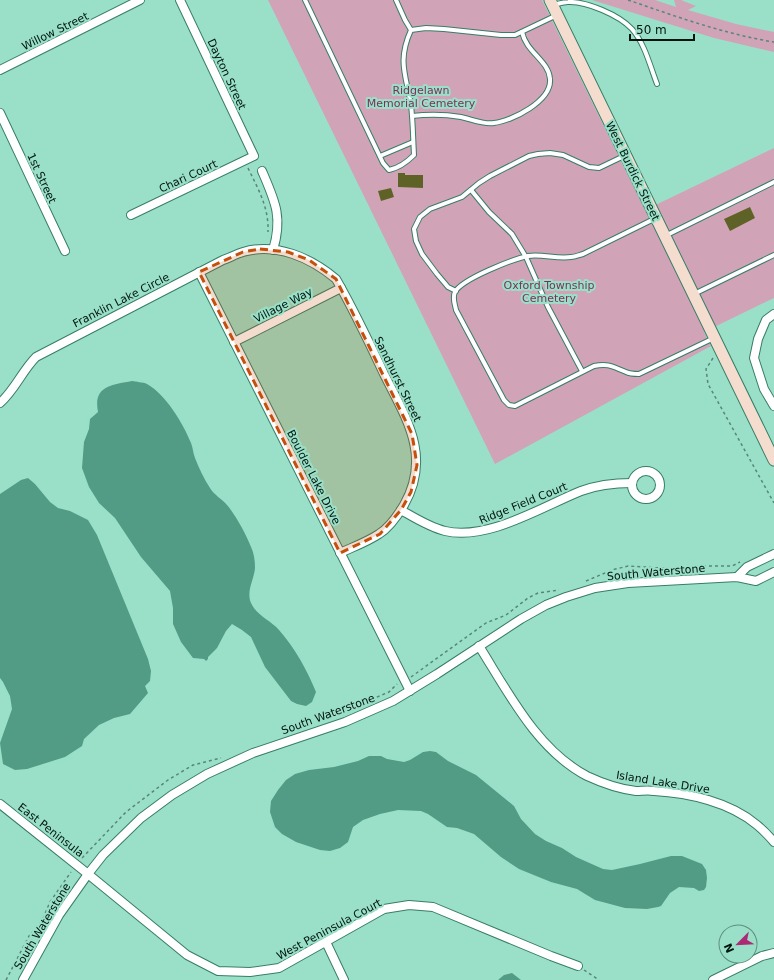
<svg xmlns="http://www.w3.org/2000/svg" width="774" height="980" viewBox="0 0 774 980" font-family="'DejaVu Sans',sans-serif">
<style>
.green{fill:#d1a3b7}
.water{fill:#529b85}
.building{fill:#5f6226}
.lines{fill:none;stroke-linecap:round;stroke-linejoin:round}
.lane-casing{stroke:#377d68;stroke-width:6}
.street-casing{stroke:#377d68;stroke-width:10}
.secondary-casing{stroke:#377d68;stroke-width:13}
.path{stroke:#578777;stroke-width:1.5;stroke-dasharray:3 3;stroke-linecap:butt}
.lane{stroke:#fff;stroke-width:4}
.street{stroke:#fff;stroke-width:8}
.secondary{stroke:#f4dcce;stroke-width:11}
.marked{fill:#c54f0c;fill-opacity:0.2;stroke:#c54f0c;stroke-width:3;stroke-dasharray:8 5;stroke-linejoin:round}
.labels{text-anchor:middle;stroke-width:4;stroke-linejoin:round;paint-order:stroke}
.street-label{font-size:11px;fill:#00150d;stroke:#9ae0c9}
.park-label{font-size:11px;fill:#7b3157;stroke:#9ae0c9}
</style>
<rect width="100%" height="100%" fill="#9ae0c9"/>
<g class="green">
<polygon points="268,0 542,0 645,210 774,148 774,298 704,332 711,346 495,464"/>
<polygon points="592,0 655,0 676,7 674,0 681,0 696,6 688,10 736,24 774,32 774,52 714,38"/>
</g>
<g class="water">
<path d="M 132,381 C 136,382 143,382 147,384 C 166,395 183,423 191,443 C 193,448 193,453 195,458 C 199,468 204,479 210,488 C 214,495 222,499 227,505 C 235,514 247,536 251,547 C 254,553 255,561 255,568 C 254,580 246,591 251,603 C 257,616 270,620 279,630 C 295,648 307,670 316,692 L 312,702 L 306,706 L 297,704 L 291,701 L 265,667 L 251,637 L 242,630 L 232,624 L 226,631 L 217,648 L 208,657 L 208,659 L 206,661 L 204,659 L 193,658 L 181,642 L 173,624 L 173,608 L 170,591 L 141,557 L 115,518 L 99,503 L 89,487 L 82,468 L 84,442 L 89,429 L 90,419 L 98,412 C 93,386 111,385 132,381 Z"/>
<polygon points="28,478 35,484 50,502 58,508 70,511 88,520 97,535 148,659 151,671 150,681 145,686 148,693 130,714 114,718 99,725 84,739 82,746 65,757 27,769 15,770 3,764 0,743 12,709 10,696 3,682 0,678 0,494 21,480"/>
<polygon points="430,751 436,752 448,761 476,775 514,806 521,819 535,834 546,841 562,848 576,857 603,869 612,870 640,864 671,856 682,856 702,864 706,870 707,878 706,887 704,890 699,891 694,888 679,887 670,893 661,906 658,907 647,909 625,908 595,900 577,889 551,882 519,869 501,857 474,834 457,828 447,827 428,814 421,811 398,810 380,814 363,820 353,827 348,842 340,848 330,851 320,850 296,842 282,834 275,827 270,812 271,801 278,790 286,780 295,774 309,770 334,767 358,761 369,756 381,756 387,759 404,762 410,760 423,752"/>
<polygon points="512,973 521,980 498,980 504,975"/>
</g>
<g class="building">
<polygon points="398,173 405,173 405,175 423,175 423,188 398,187"/>
<polygon points="391,188 394,197 381,201 378,191"/>
<polygon points="750,207 755,218 730,231 724,219"/>
</g>
<g class="lines">
<g class="lane-casing">
<g id="lane">
<path d="M 305,0 L 383,163 L 389,170 C 399,168 406,163 414,155 C 413,138 413,122 411,105 C 406,75 397,61 411,30 L 405,20 L 396,0"/>
<path d="M 553,5 C 558,4 563,2 568,2 C 586,1 619,15 632,29 C 645,44 650,66 657,84"/>
<polyline points="411,30 426,28 444,29 501,35 515,35 557,15"/>
<path d="M 412,116 C 428,114 444,114 461,117 C 471,119 484,125 494,123 C 512,121 552,101 550,79 C 549,61 526,52 522,32"/>
<polyline points="380,156 413,142"/>
<polyline points="471,190 489,212 512,234 526,257 548,307 582,371"/>
<path d="M 656,218 L 583,254 C 579,255 575,257 571,257 C 557,259 542,254 528,256 C 513,259 462,279 455,292 C 452,298 455,304 456,310 L 504,400 L 509,405 L 515,406 L 594,366 C 609,363 613,367 626,372 C 630,374 635,374 639,374 L 714,338"/>
<polyline points="665,236 774,182"/>
<polyline points="456,291 448,287 437,274 422,254 416,241 414,229 420,217 430,209 462,197 479,183 490,176 529,156 538,154 550,153 563,155 589,167 599,168 624,156"/>
<polyline points="694,294 774,255"/>
</g>
</g>
<g class="street-casing">
<g id="street">
<polyline points="0,70 140,0"/>
<polyline points="0,113 65,251"/>
<path d="M 262,171 C 275,201 283,217 273,250"/>
<polyline points="131,215 254,156 180,0"/>
<polyline points="199,272 410,691"/>
<polyline points="774,314 766,320 758,339 754,358 764,389 774,406"/>
<polyline points="234,342 341,288"/>
<path d="M 0,403 C 15,390 22,371 36,357 L 223,260 C 229,258 236,254 243,252 C 276,242 311,258 336,279 C 354,310 369,342 384,374 C 406,418 432,456 404,505 C 398,515 389,528 379,534 C 367,542 353,547 340,553"/>
<circle cx="646" cy="485" r="14"/>
<path d="M 401,510 C 415,518 429,527 445,531 C 488,541 541,507 581,491 C 597,485 615,483 632,483"/>
<polyline points="737,577 747,567 774,554"/>
<path d="M 479,646 C 508,692 537,750 587,776 C 602,783 619,789 636,791 C 642,791 648,790 654,791 C 689,793 730,802 757,825 C 763,830 769,836 774,842"/>
<polyline points="0,804 88,874 187,955 218,971 250,972 279,968 384,909 409,905 433,907 551,956 578,966"/>
<polyline points="326,942 344,980"/>
<polyline points="23,980 59,915 88,874 103,855 141,818 172,795 207,774 253,753 345,722 393,701 437,674 521,619 546,605 566,597 595,588 628,583 737,577 756,581 774,572"/>
<polyline points="713,980 762,956 774,953"/>
</g>
</g>
<g class="secondary-casing">
<polyline id="secondary" points="550,0 774,460"/>
</g>
<g class="path">
<path d="M 628,0 C 675,16 724,34 774,42"/>
<path d="M 248,168 C 258,189 269,207 268,232"/>
<polyline points="713,358 706,369 708,384 774,503"/>
<polyline points="586,581 612,570 628,566 678,569 702,566 732,566 740,562"/>
<polyline points="411,677 486,623 506,615 528,598 538,593 559,590"/>
<polyline points="327,718 389,692 397,684"/>
<polyline points="82,858 126,812 168,780 193,765 221,758"/>
<polyline points="584,970 599,980"/>
<polyline points="6,980 29,936 42,921 50,902 71,872"/>
</g>
<use href="#lane" class="lane"/>
<use href="#street" class="street"/>
<use href="#secondary" class="secondary"/>
</g>
<path class="marked" d="M 260,249 L 288,252 L 309,260 L 336,279 L 412,434 L 417,465 L 411,492 L 401,510 L 380,534 L 340,553 L 199,272 L 243,252 Z"/>
<g class="labels">
<g class="street-label">
<text transform="translate(55 31) rotate(-26)" y="4">Willow Street</text>
<text transform="translate(227 74) rotate(65)" y="4">Dayton Street</text>
<text transform="translate(633 171) rotate(64)" y="4">West Burdick Street</text>
<text transform="translate(188 176) rotate(-25)" y="4">Chari Court</text>
<text transform="translate(42 178) rotate(65)" y="4">1st Street</text>
<text transform="translate(121 300) rotate(-27)" y="4">Franklin Lake Circle</text>
<text transform="translate(283 305) rotate(-27)" y="4">Village Way</text>
<text transform="translate(398 379) rotate(64)" y="4">Sandhurst Street</text>
<text transform="translate(314 477) rotate(63)" y="4">Boulder Lake Drive</text>
<text transform="translate(523 503) rotate(-22)" y="4">Ridge Field Court</text>
<text transform="translate(656 572) rotate(-5)" y="4">South Waterstone</text>
<text transform="translate(328 714) rotate(-20)" y="4">South Waterstone</text>
<text transform="translate(663 782) rotate(9)" y="4">Island Lake Drive</text>
<text transform="translate(51 830) rotate(38)" y="4">East Peninsula</text>
<text transform="translate(42 926) rotate(-59)" y="4">South Waterstone</text>
<text transform="translate(329 929) rotate(-28)" y="4">West Peninsula Court</text>
</g>
<g class="park-label">
<text x="421" y="94">Ridgelawn<tspan x="421" dy="13">Memorial Cemetery</tspan></text>
<text x="549" y="289">Oxford Township<tspan x="549" dy="13">Cemetery</tspan></text>
</g>
</g>
<g transform="translate(738 944) rotate(246)"><circle r="19" fill="#9ae0c9" stroke="#5c8f7e"/>
<path d="M0-3L7 15L0 10L-7 15Z" fill="#ad2973"/>
<text y="-6" font-size="11" font-weight="bold" text-anchor="middle" fill="#00150d">N</text>
</g>
<path d="M630 34v6h64v-6" fill="none" stroke="#00150d" stroke-width="2"/>
<text x="636" y="34" font-size="12" fill="#00150d" stroke="#9ae0c9" stroke-width="3" paint-order="stroke">50 m</text>
</svg>
